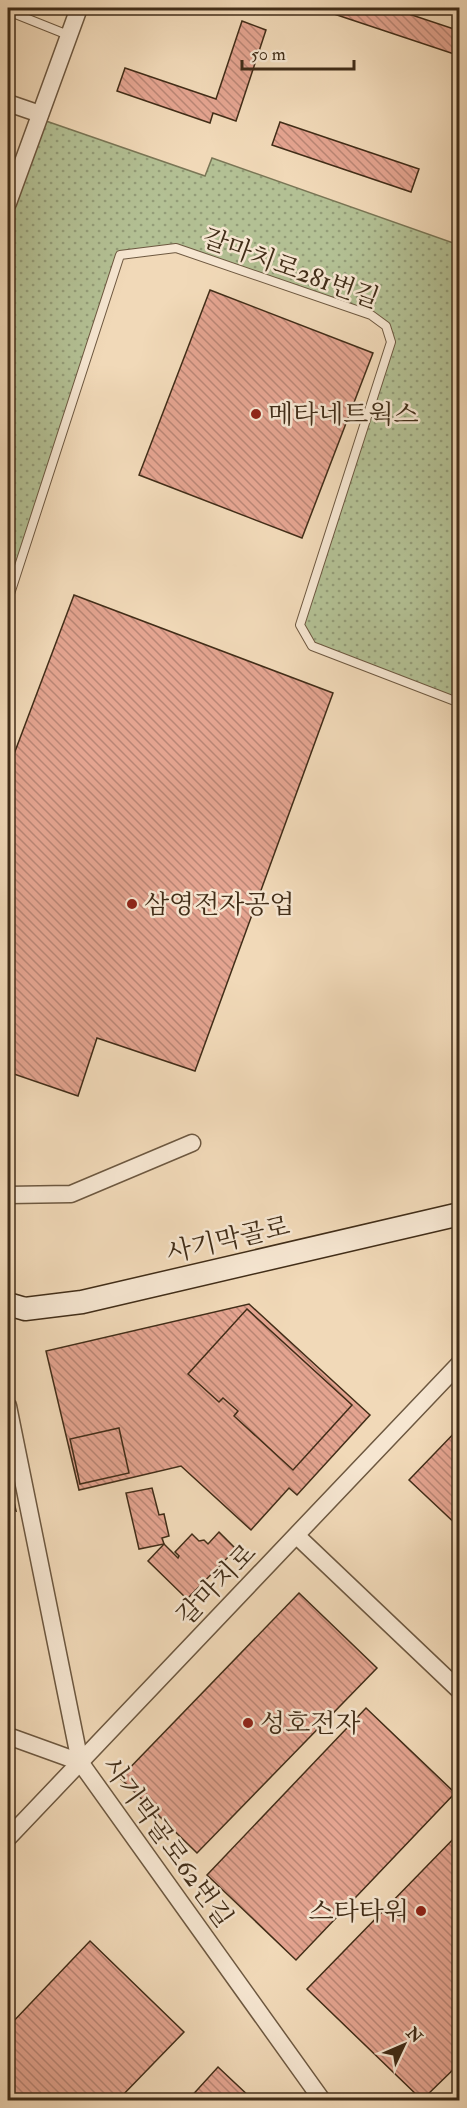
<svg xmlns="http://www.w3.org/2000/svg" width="467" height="2108" viewBox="0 0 467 2108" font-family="'IM FELL Double Pica','Noto Serif KR',serif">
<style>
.park{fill:url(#park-dots);stroke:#7a7656;stroke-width:1.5}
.building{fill:url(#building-back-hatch);stroke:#412d18;stroke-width:1.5}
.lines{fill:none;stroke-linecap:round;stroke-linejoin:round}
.lane-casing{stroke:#6d5840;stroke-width:10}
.street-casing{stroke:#6d5840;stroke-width:19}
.secondary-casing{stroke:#412d18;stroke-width:25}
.lane{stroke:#f6e6d1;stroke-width:8}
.street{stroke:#f6e6d1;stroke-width:16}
.secondary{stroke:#f6e6d1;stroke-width:22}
.poi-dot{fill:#8f2418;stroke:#f6e6d1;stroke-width:2}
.labels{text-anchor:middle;stroke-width:5;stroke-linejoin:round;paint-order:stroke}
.street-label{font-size:26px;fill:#412d18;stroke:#f6e6d1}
.poi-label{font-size:26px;fill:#412d18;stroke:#f6e6d1;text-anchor:start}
</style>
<defs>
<pattern id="park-dots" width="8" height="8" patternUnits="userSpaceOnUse" patternTransform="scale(1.5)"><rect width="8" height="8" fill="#b3c094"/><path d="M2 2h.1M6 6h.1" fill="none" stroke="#939c78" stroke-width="1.8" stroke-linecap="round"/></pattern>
<pattern id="building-back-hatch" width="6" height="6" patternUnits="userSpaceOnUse" patternTransform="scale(1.5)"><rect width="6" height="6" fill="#e4a490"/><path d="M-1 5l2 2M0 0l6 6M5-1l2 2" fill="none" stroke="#ba8675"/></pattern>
</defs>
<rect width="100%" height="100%" fill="#f1d9b8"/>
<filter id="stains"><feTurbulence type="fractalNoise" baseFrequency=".00333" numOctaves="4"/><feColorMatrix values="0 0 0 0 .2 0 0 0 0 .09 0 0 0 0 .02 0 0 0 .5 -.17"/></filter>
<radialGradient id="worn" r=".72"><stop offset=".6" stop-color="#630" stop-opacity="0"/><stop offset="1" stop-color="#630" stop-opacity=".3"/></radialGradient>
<polygon class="park" points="46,121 205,176 212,158 459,245 459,700 312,646 300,625 391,342 386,326 371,315 176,248 120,255 8,600 8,215"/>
<g class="building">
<polygon points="326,8 391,8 460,31 460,56 325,11"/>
<polygon points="242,21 266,30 236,121 213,113 210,123 117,91 125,68 216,99"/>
<polygon points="280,122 419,169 411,192 272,145"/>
<polygon points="210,290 373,353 302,538 139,475"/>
<polygon points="74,595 333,693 195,1071 97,1038 78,1096 8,1072 8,770"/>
<polygon points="249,1304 370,1415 297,1495 289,1488 251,1530 181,1466 79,1490 46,1351"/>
<polygon points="247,1309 352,1405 293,1470 234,1416 238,1411 223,1398 219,1402 188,1374"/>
<polygon points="460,1427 460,1528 409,1480"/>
<polygon points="119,1428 129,1473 80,1484 70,1439"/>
<polygon points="8,1474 16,1511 8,1507"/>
<polygon points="152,1488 159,1515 164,1514 169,1536 162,1538 164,1544 139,1549 126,1493"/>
<polygon points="219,1532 236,1549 187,1599 148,1561 164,1544 178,1558 179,1556 175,1552 192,1534 199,1541 204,1540 208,1544"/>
<polygon points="299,1593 377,1668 197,1853 120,1778"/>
<polygon points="366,1708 455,1793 296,1960 207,1875"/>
<polygon points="460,1832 460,2063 422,2100 307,1989"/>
<polygon points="90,1941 184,2032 118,2100 8,2100 8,2027"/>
<polygon points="218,2067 253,2100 188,2100"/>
</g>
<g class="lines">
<g class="lane-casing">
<g id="lane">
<polyline points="8,11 68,35"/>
<polyline points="8,600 120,255 176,248 371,315 386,326 391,342 300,625 312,646 460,703"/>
</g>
</g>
<g class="street-casing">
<g id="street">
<polyline points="8,103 40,114"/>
<polyline points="8,203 79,8"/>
<polyline points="8,1195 71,1194 192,1143"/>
<polyline points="8,1406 80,1762 322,2100"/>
<polyline points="297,1536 460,1691"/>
<polyline points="8,1736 80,1762"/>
<polyline points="8,1838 460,1363"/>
</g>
</g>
<g class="secondary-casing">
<polyline id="secondary" points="8,1304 25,1309 82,1302 460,1214"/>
</g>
<use href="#lane" class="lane"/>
<use href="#street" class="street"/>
<use href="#secondary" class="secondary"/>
</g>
<g class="poi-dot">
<circle cx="256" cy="414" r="6"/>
<circle cx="132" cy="904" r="6"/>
<circle cx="248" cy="1723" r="6"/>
<circle cx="421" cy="1911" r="6"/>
</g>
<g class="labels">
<g class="street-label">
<text transform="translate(291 268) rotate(20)" y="9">갈마치로281번길</text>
<text transform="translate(228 1239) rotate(-13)" y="9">사기막골로</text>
<text transform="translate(216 1584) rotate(-46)" y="9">갈마치로</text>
<text transform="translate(168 1842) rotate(54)" y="9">사기막골로62번길</text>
</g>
<g class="poi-label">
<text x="268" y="423">메타네트웍스</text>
<text x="144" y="913">삼영전자공업</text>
<text x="260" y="1732">성호전자</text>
<text x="409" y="1920" text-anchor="end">스타타워</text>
</g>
</g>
<rect width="467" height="2108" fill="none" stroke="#f1d9b8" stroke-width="30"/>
<rect x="9" y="9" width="449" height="2090" fill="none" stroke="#412d18" stroke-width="3"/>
<rect x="15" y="15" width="437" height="2078" fill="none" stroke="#412d18" stroke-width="1.5"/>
<g transform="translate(404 2045) rotate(46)" stroke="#f6e6d1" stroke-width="4.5" paint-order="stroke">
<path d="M0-4.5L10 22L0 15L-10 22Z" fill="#412d18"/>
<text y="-9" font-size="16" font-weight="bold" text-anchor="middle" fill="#412d18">N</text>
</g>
<path d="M242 60v9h112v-9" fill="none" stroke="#412d18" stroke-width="3"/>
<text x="251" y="60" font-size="18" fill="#412d18" stroke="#f6e6d1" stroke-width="4.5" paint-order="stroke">50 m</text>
<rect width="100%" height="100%" filter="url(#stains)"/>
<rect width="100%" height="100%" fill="url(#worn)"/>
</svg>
